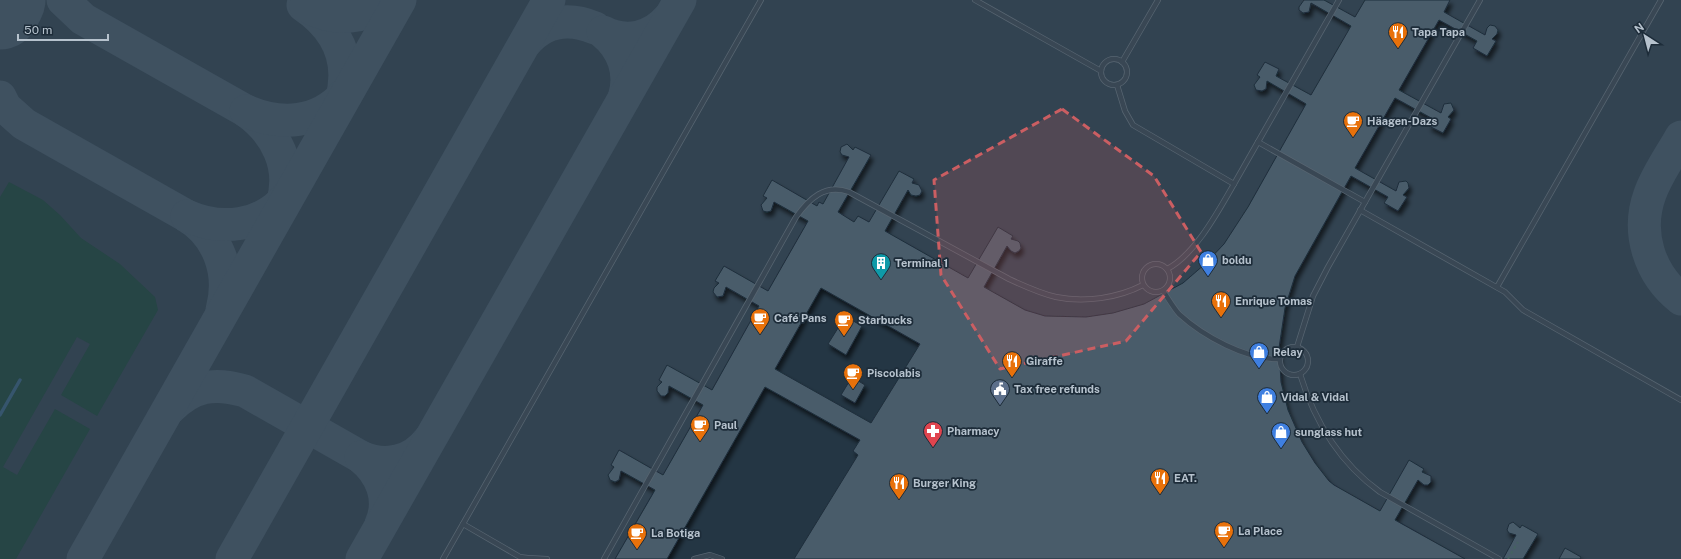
<svg xmlns="http://www.w3.org/2000/svg" width="1681" height="559" viewBox="0 0 1681 559" font-family="'Public Sans',sans-serif">
<style>
.airport{fill:#324351}
.green{fill:#264545}
.lines{fill:none;stroke-linecap:round;stroke-linejoin:round}
.stream{stroke:#36556d;stroke-width:3.5}
.taxiway{stroke:#3f5160;stroke-width:33}
.runway{stroke:#3f5160;stroke-width:81}
.building{fill:#485c6b;stroke:#1f2e3b;fill-rule:evenodd;filter:url(#shadow)}
.lane-casing{stroke:#576571;stroke-width:6}
.path{stroke:#466362;stroke-width:2;stroke-dasharray:3 3;stroke-linecap:butt}
.lane{stroke:#394754;stroke-width:4.5}
.marked{fill:#cb5e62;fill-opacity:0.2;stroke:#cb5e62;stroke-width:3;stroke-dasharray:8 5;stroke-linejoin:round}
.labels{text-anchor:middle;stroke-width:3.5;stroke-linejoin:round;paint-order:stroke}
.poi-label{font-size:11px;font-weight:bold;fill:#b6c2cd;stroke:#1d2c39;text-anchor:start}
</style>
<defs>
<filter id="shadow"><feDropShadow dx="2.5" dy="4.5" stdDeviation="2" flood-color="#0009"/></filter>
</defs>
<rect width="100%" height="100%" fill="#243644"/>
<polygon class="airport" points="0,0 1681,0 1681,559 1465,559 1334,485 1322,473 1302,442 1288,410 1281,382 1279,358 1281,327 1291,286 1301,265 1248,207 1226,257 1121,330 1045,322 858,216 854,222 819,202 615,559 0,559"/>
<polygon class="green" points="9,182 43,200 60,215 81,238 120,264 155,297 158,310 97,416 61,395 90,344 77,337 3,467 17,475 55,409 90,429 16,559 0,559 0,197"/>
<g class="lines">
<polyline class="stream" points="0,415 20,380"/>
<g class="taxiway">
<path d="M 63,0 L 83,19 L 246,111 C 276,132 294,167 282,204"/>
<path d="M 303,5 C 337,28 353,60 341,101"/>
<path d="M 306,6 C 337,23 364,18 393,0"/>
<path d="M 525,43 C 544,20 569,17 595,28"/>
<path d="M 0,97 L 5,107 L 24,124 L 185,215 C 219,235 232,273 222,310"/>
<path d="M 624,98 C 632,73 623,48 603,32 C 626,44 652,38 669,18"/>
<path d="M 246,111 C 281,126 318,124 345,94"/>
<path d="M 1681,137 C 1671,155 1657,174 1650,194 C 1636,232 1649,274 1681,299"/>
<path d="M 187,216 C 221,231 261,227 286,198"/>
<path d="M 169,409 C 193,385 214,382 245,391 L 361,457"/>
<path d="M 381,524 C 392,499 381,473 361,457 C 386,468 412,462 429,440"/>
<polyline points="83,559 400,0"/>
<polyline points="232,559 549,0"/>
<polyline points="362,559 680,0"/>
</g>
<polyline class="runway" points="0,9 5,0"/>
</g>
<g class="building">
<path d="M 1304,0 L 1324,0 L 1355,17 L 1365,0 L 1450,0 L 1444,12 L 1485,35 L 1487,28 L 1490,25 L 1495,26 L 1498,30 L 1497,34 L 1492,39 L 1496,41 L 1487,56 L 1473,48 L 1477,41 L 1439,20 L 1399,90 L 1441,113 L 1444,104 L 1451,103 L 1454,110 L 1448,117 L 1451,119 L 1443,133 L 1429,126 L 1433,119 L 1395,98 L 1355,168 L 1396,191 L 1399,182 L 1406,181 L 1408,183 L 1409,188 L 1403,195 L 1407,197 L 1398,211 L 1384,203 L 1388,197 L 1351,176 L 1295,276 L 1285,308 L 1279,348 L 1281,382 L 1288,410 L 1302,442 L 1315,463 L 1329,481 L 1334,485 L 1380,511 L 1409,460 L 1424,469 L 1422,472 L 1431,476 L 1431,482 L 1428,485 L 1424,485 L 1418,480 L 1395,520 L 1465,559 L 794,559 L 858,455 L 853,451 L 860,440 L 765,387 L 667,559 L 615,559 L 655,490 L 621,471 L 619,480 L 615,482 L 610,480 L 608,475 L 614,467 L 611,465 L 619,450 L 663,475 L 703,405 L 669,386 L 668,393 L 665,396 L 661,396 L 657,391 L 657,387 L 662,382 L 659,380 L 667,365 L 712,390 L 759,306 L 726,287 L 723,296 L 717,297 L 713,292 L 714,288 L 719,283 L 715,281 L 724,266 L 768,291 L 808,221 L 774,202 L 771,211 L 767,212 L 763,211 L 761,205 L 767,198 L 763,196 L 772,180 L 817,206 L 819,202 L 823,204 L 849,157 L 842,155 L 840,152 L 841,147 L 847,144 L 853,150 L 855,147 L 871,155 L 838,212 L 854,222 L 858,216 L 869,222 L 899,171 L 914,179 L 912,183 L 919,185 L 922,191 L 920,195 L 916,196 L 911,195 L 908,190 L 885,231 L 968,278 L 998,227 L 1013,236 L 1011,239 L 1018,241 L 1020,243 L 1021,248 L 1019,251 L 1015,253 L 1011,251 L 1007,246 L 984,287 L 1025,310 L 1045,316 L 1086,317 L 1113,313 L 1144,304 L 1183,283 L 1205,264 L 1224,244 L 1248,207 L 1306,104 L 1267,81 L 1266,89 L 1262,91 L 1256,90 L 1254,85 L 1260,77 L 1257,75 L 1265,62 L 1279,69 L 1276,76 L 1311,95 L 1351,26 L 1311,3 L 1309,12 L 1303,13 L 1299,10 L 1299,7 ZM 821,288 L 920,344 L 871,423 L 775,369 Z"/>
<polygon points="848,318 862,326 846,355 828,344 838,328 841,330"/>
<polygon points="852,377 865,385 855,403 841,395"/>
<polygon points="1513,522 1520,528 1522,525 1538,534 1523,559 1503,559 1516,535 1509,533 1507,530 1509,524"/>
<polygon points="1565,548 1581,557 1580,559 1559,559"/>
</g>
<g class="lines">
<g class="lane-casing">
<g id="lane">
<polyline points="975,0 1101,71"/>
<circle cx="1114" cy="72" r="13"/>
<polyline points="1122,62 1158,0"/>
<polyline points="1117,85 1125,111 1133,125 1234,184 1339,0"/>
<polyline points="1258,142 1365,202"/>
<polyline points="1360,210 1505,292 1523,310 1681,400"/>
<circle cx="1156" cy="278" r="14"/>
<path d="M 1167,269 C 1195,255 1219,210 1234,184"/>
<polyline points="1497,287 1661,0"/>
<path d="M 1163,291 C 1168,298 1173,307 1179,314 C 1203,336 1246,360 1280,359"/>
<circle cx="1294" cy="361" r="14"/>
<polyline points="1297,347 1313,296 1328,267 1480,0"/>
<path d="M 1300,374 C 1314,420 1340,463 1380,492 L 1499,559"/>
<polyline points="463,524 520,557 528,558 547,559"/>
<polyline points="443,559 761,0"/>
<path d="M 604,559 L 796,217 C 809,199 825,183 849,192 L 1009,279 C 1024,286 1039,293 1056,297 C 1084,303 1118,298 1143,285"/>
<polyline points="694,559 710,555 722,559"/>
</g>
</g>
<polyline class="path" points="1508,559 1518,542"/>
<use href="#lane" class="lane"/>
</g>
<path class="marked" d="M 1062,109 L 1154,176 L 1201,252 L 1126,341 L 1000,369 L 941,275 L 934,180 Z"/>
<defs>
<g id="restaurant-pin" transform="scale(1)"><path d="M0 17L-7.5 6A9.5 9.5 0 1 1 7.5 6Z" fill="#e8710a" stroke="#1d2c39"/><path d="M-5-6h1v4h1v-4h1v4h1v-4h1v5L-1.5 .5V6h-2V.5L-5-1ZM5-6V6H3V1.5H1.5Q1.5-4 5-6Z" fill="#fff"/></g>
<g id="cafe-pin" transform="scale(1)"><path d="M0 17L-7.5 6A9.5 9.5 0 1 1 7.5 6Z" fill="#e8710a" stroke="#1d2c39"/><path d="M-5.5-4.5H6V0H3Q3 3.5 0 3.5H-2.5Q-5.5 3.5-5.5 0ZM3-3.2v2h1.7v-2ZM-6 4.5H4V6H-6Z" fill="#fff"/></g>
<g id="shop-pin" transform="scale(1)"><path d="M0 17L-7.5 6A9.5 9.5 0 1 1 7.5 6Z" fill="#3f7fe0" stroke="#1d2c39"/><path d="M-5-2.5h2.3a2.7 3.5 0 0 1 5.4 0H5L5.5 6h-11ZM-1.5-2.5h3a1.5 2.3 0 0 0-3 0Z" fill="#fff"/></g>
<g id="building-pin" transform="scale(1)"><path d="M0 17L-7.5 6A9.5 9.5 0 1 1 7.5 6Z" fill="#0f9aa8" stroke="#1d2c39"/><path d="M-4-6H4V6H1V3H-1V6H-4ZM-2.5-4.3h1.7v1.8h-1.7ZM.8-4.3h1.7v1.8H.8ZM-2.5-1h1.7V.8h-1.7ZM.8-1h1.7V.8H.8Z" fill="#fff"/></g>
<g id="civic-pin" transform="scale(1)"><path d="M0 17L-7.5 6A9.5 9.5 0 1 1 7.5 6Z" fill="#5c6f8a" stroke="#1d2c39"/><path d="M-.6-6.5H3V-4.5H.6V-3L4-1V1h2V6H-6V1h2V-1L-.6-3ZM-1.2 2.5V6h2.4V2.5Z" fill="#fff"/></g>
<g id="pharmacy-pin" transform="scale(1)"><path d="M0 17L-7.5 6A9.5 9.5 0 1 1 7.5 6Z" fill="#e0444e" stroke="#1d2c39"/><path d="M-2-6h4v4h4v4h-4v4h-4v-4h-4v-4h4Z" fill="#fff"/></g>
</defs>
<g fill-rule="evenodd">
<use href="#restaurant-pin" x="1398" y="32"/>
<use href="#cafe-pin" x="1353" y="121"/>
<use href="#shop-pin" x="1208" y="260"/>
<use href="#building-pin" x="881" y="263"/>
<use href="#restaurant-pin" x="1221" y="301"/>
<use href="#cafe-pin" x="760" y="318"/>
<use href="#cafe-pin" x="844" y="320"/>
<use href="#shop-pin" x="1259" y="352"/>
<use href="#restaurant-pin" x="1012" y="361"/>
<use href="#cafe-pin" x="853" y="373"/>
<use href="#civic-pin" x="1000" y="389"/>
<use href="#shop-pin" x="1267" y="397"/>
<use href="#cafe-pin" x="700" y="425"/>
<use href="#pharmacy-pin" x="933" y="431"/>
<use href="#shop-pin" x="1281" y="432"/>
<use href="#restaurant-pin" x="1160" y="478"/>
<use href="#restaurant-pin" x="899" y="483"/>
<use href="#cafe-pin" x="1224" y="531"/>
<use href="#cafe-pin" x="637" y="533"/>
</g>
<g class="labels">
<g class="poi-label">
<text x="1412" y="36">Tapa Tapa</text>
<text x="1367" y="125">Häagen-Dazs</text>
<text x="1222" y="264">boldu</text>
<text x="895" y="267">Terminal 1</text>
<text x="1235" y="305">Enrique Tomas</text>
<text x="774" y="322">Café Pans</text>
<text x="858" y="324">Starbucks</text>
<text x="1273" y="356">Relay</text>
<text x="1026" y="365">Giraffe</text>
<text x="867" y="377">Piscolabis</text>
<text x="1014" y="393">Tax free refunds</text>
<text x="1281" y="401">Vidal &amp; Vidal</text>
<text x="714" y="429">Paul</text>
<text x="947" y="435">Pharmacy</text>
<text x="1295" y="436">sunglass hut</text>
<text x="1174" y="482">EAT.</text>
<text x="913" y="487">Burger King</text>
<text x="1238" y="535">La Place</text>
<text x="651" y="537">La Botiga</text>
</g>
</g>
<g transform="translate(1645 36) rotate(324)" stroke="#1d2c39" stroke-width="3" paint-order="stroke">
<path d="M0-3L7 15L0 10L-7 15Z" fill="#b6c2cd"/>
<text y="-6" font-size="11" font-weight="bold" text-anchor="middle" fill="#b6c2cd">N</text>
</g>
<path d="M18 34v6h90v-6" fill="none" stroke="#b6c2cd" stroke-width="2"/>
<text x="24" y="34" font-size="12" fill="#b6c2cd" stroke="#1d2c39" stroke-width="3" paint-order="stroke">50 m</text>
</svg>
